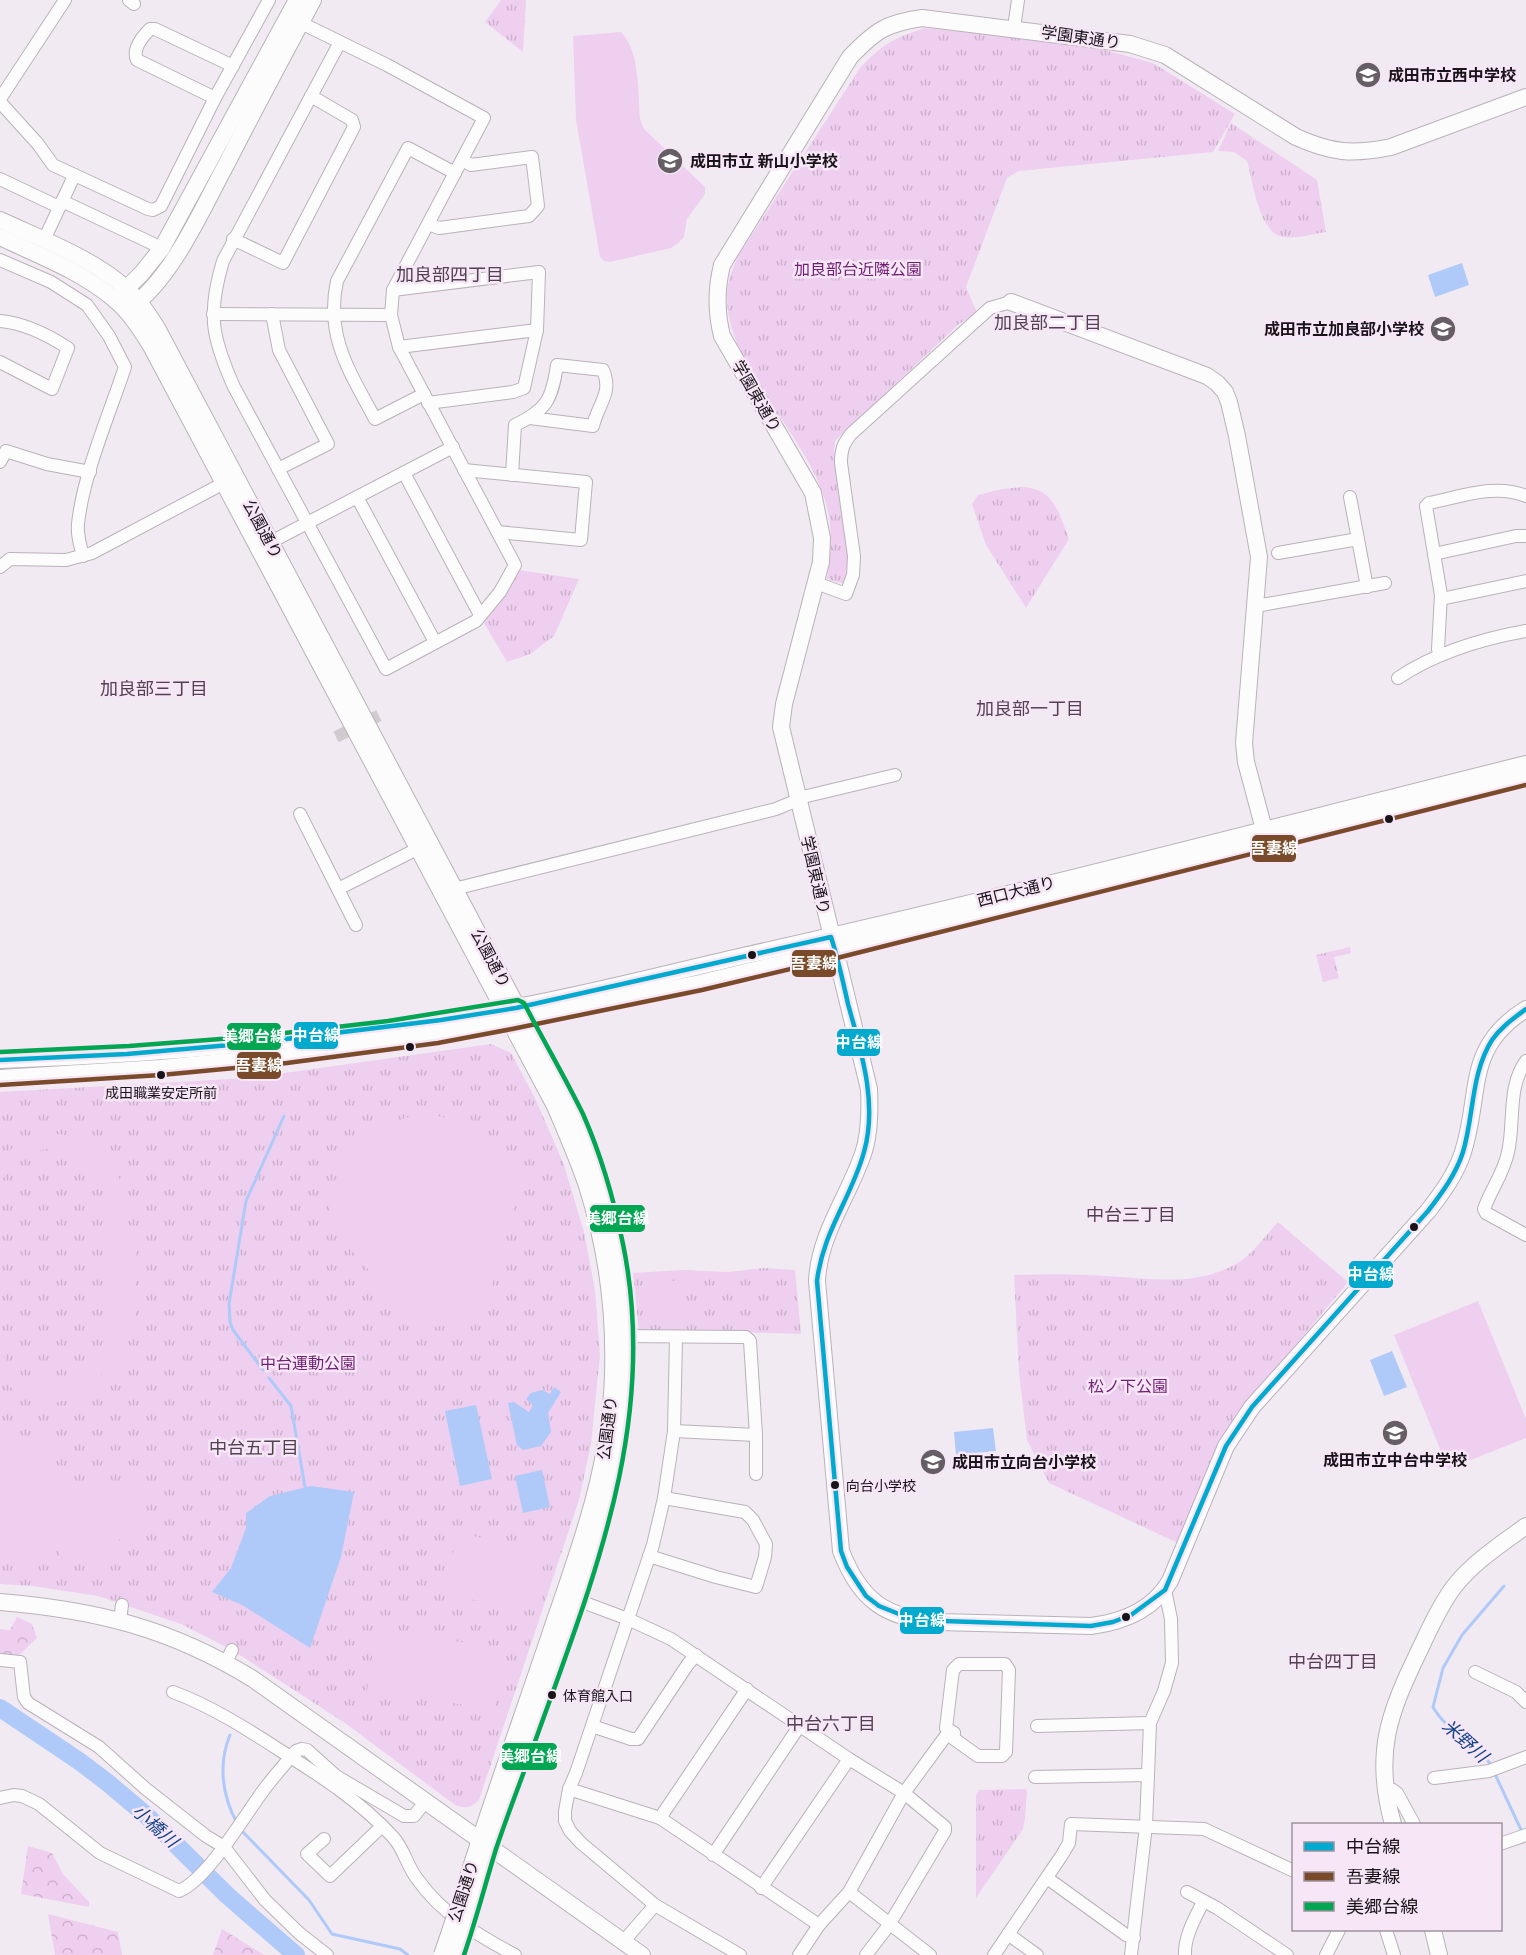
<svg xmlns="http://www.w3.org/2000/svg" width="1526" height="1955" viewBox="0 0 1526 1955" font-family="Raleway,'Noto Sans JP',sans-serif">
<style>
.grass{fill:url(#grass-tufts)}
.forest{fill:url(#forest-crowns)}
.garden{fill:#efcfef}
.water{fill:#afcaf8}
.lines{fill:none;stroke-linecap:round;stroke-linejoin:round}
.stream{stroke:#afcaf8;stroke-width:3}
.river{stroke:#afcaf8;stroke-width:18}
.street-tunnel{stroke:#d1cad1;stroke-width:12;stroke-dasharray:12 6;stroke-linecap:butt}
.street-casing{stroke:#b9b2b9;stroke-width:14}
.secondary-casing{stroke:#b9b2b9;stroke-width:18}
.street{stroke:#fdfcfd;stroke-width:12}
.secondary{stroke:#fdfcfd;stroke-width:16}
.secondary-bridge-casing{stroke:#b9b2b9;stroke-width:18;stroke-linecap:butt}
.secondary-bridge{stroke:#fdfcfd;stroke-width:16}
.bus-1-casing{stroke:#f6e6f6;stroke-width:9}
.bus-2-casing{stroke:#f6e6f6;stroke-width:9}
.bus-3-casing{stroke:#f6e6f6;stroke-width:9}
.bus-1{stroke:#00a9ce;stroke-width:4.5}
.bus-2{stroke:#7a4b2a;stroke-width:4.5}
.bus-3{stroke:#00a651;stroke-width:4.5}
.bus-dot{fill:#191419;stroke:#f6e6f6;stroke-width:2}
.labels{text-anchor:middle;stroke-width:5;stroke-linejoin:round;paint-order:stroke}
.bus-label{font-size:14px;fill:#191419;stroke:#f6e6f6;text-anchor:start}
.street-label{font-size:16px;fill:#191419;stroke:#f6e6f6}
.poi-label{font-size:16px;font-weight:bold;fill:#191419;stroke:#f6e6f6;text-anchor:start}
.park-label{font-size:16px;fill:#711f75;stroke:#f6e6f6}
.neighbourhood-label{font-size:18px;fill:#504250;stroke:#f6e6f6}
.water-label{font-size:18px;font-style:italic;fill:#154488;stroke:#f6e6f6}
.line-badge{stroke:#f6e6f6;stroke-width:2}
.badge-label{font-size:16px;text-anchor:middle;font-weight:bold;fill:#fff}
</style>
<defs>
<pattern id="grass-tufts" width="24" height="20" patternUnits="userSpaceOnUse" patternTransform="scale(1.5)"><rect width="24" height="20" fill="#efcfef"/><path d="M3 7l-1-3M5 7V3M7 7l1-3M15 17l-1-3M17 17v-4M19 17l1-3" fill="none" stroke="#ccb1cc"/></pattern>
<pattern id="forest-crowns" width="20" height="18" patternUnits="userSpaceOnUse" patternTransform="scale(1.5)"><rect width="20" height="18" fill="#efcfef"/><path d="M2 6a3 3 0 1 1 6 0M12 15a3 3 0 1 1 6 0" fill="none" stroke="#ccb1cc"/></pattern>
</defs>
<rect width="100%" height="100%" fill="#f2eaf2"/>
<g class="grass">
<polygon points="501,0 526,0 523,52 485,22"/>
<path d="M 924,28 L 1082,44 L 1153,63 L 1235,114 L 1213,152 L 1019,171 L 1007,178 L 966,287 L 977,313 L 959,324 L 835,441 L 834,451 L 850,556 L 845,584 L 827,579 C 831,556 833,531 827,507 C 809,435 726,369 727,295 C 727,281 733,268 738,256 L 860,68 C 883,44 892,39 924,28 Z"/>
<path d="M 1231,123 L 1317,180 L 1326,232 C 1313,234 1297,239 1284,237 C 1259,235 1253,181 1247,161 L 1234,152 L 1218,151 Z"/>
<path d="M 1023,487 C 1055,489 1059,514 1069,539 L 1026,608 L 986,545 L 972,504 L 978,495 L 1002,489 Z"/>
<polygon points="519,570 579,579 554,636 530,654 507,662 484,623"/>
<polygon points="1350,947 1351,953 1334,957 1339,978 1323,982 1316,955"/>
<path d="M 491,1044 L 511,1053 L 535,1098 L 564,1165 L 584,1232 L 595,1290 L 600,1355 L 591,1444 L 579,1500 L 479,1800 C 471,1808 466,1809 455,1805 L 345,1723 L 305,1697 L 232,1650 L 181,1624 L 98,1596 L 32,1586 L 0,1584 L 0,1092 L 249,1078 Z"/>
<path d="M 1278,1222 L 1348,1282 L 1286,1357 L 1178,1543 L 1049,1483 L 1027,1440 L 1019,1373 L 1014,1275 C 1045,1274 1075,1274 1106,1276 C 1148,1278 1192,1287 1232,1266 C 1251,1257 1264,1237 1278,1222 Z"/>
<polygon points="764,1268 795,1270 801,1334 733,1332 639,1332 633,1273 681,1270 727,1272"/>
<polygon points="1025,1789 1027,1791 1025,1819 1023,1829 976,1898 976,1795 979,1790"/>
</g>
<g class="forest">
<polygon points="17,1617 32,1624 37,1638 18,1656 0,1654 0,1629 10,1630"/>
<polygon points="28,1846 52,1853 63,1874 89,1902 89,1907 21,1894"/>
<polygon points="48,1914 118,1932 122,1955 55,1955"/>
<polygon points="222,1929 264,1955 213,1955"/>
</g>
<g class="garden">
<path d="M 621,32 C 640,51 638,93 640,119 L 644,129 L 705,187 L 705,194 L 687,219 L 684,237 L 678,243 L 671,248 L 610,262 L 604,261 L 600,257 L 576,120 L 573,36 Z"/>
<path d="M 423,1115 C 467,1116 514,1138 521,1186 L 483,1317 L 420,1330 L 331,1226 L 329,1220 C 330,1206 331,1191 336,1178 C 351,1141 384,1119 423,1115 Z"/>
<path d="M 52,1134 C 88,1134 118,1158 124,1195 C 126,1207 126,1220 127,1232 L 137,1232 L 135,1325 L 123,1325 L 120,1377 L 105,1377 L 105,1370 C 84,1400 44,1416 13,1389 C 9,1386 2,1381 0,1376 C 0,1368 0,1356 0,1348 C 14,1393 80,1395 100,1353 C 109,1334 113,1204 106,1185 C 98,1164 79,1151 57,1149 C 32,1146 9,1162 0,1185 L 0,1158 L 4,1153 L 34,1136 Z"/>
<polygon points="646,1281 679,1281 680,1324 648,1325"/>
<polygon points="1478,1301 1526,1419 1526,1438 1448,1469 1394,1335"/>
<polygon points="52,1442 52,1489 143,1488 144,1549 123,1549 123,1539 119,1539 118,1556 92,1556 92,1540 84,1539 84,1556 59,1556 58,1540 54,1540 53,1556 0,1557 0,1443"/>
<polygon points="456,1533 541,1548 531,1608 447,1596"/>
<polygon points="376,1630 503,1648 494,1709 367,1691"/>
</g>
<g class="water">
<polygon points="1462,263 1469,285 1435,297 1428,275"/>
<polygon points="1392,1351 1407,1387 1384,1396 1370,1360"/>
<polygon points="554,1387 561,1392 548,1413 551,1432 541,1446 523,1450 517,1445 508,1403 514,1402 529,1412 533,1405 526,1399 531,1393 542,1390 550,1394"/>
<polygon points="476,1405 492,1479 460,1486 445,1411"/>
<polygon points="993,1428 996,1451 956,1455 954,1432"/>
<polygon points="542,1470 550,1507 523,1513 515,1476"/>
<polygon points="311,1486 354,1492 341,1557 310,1648 242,1605 212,1592 231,1568 246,1528 246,1513 270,1496"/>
</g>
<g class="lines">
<g class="stream">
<polyline points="263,1370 233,1330 230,1322 229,1304 246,1201 284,1116"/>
<polyline points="269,1378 291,1406 305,1487"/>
<path d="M 230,1735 C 218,1764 222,1796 237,1823"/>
<path d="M 1492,1766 C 1476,1743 1447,1732 1433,1707 L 1443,1668 L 1462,1635 L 1504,1586"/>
<polyline points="1494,1772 1523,1834"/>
<polyline points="240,1829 309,1900 332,1934 400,1949 408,1955"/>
</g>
<polyline class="river" points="0,1708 79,1761 108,1783 146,1815 228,1896 296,1955"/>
<polyline class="street-tunnel" points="336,737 382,714"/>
<g class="street-casing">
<g id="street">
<polyline points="129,0 134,4"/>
<path d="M 295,20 L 387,65 L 484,118 L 393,290 L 391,315 L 399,347 L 515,565 L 500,592 L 476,621 L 386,669 L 234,387 C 212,338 207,314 223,261 L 340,42"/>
<polyline points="1014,28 1018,0"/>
<path d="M 215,98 L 137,60 C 132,49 142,37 150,29 L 155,29 L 233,66"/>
<polyline points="0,99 65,0"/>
<polyline points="0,102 38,144 53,165 148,209 153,210 161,206 215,98 269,0"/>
<polyline points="0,179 59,207"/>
<polyline points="62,201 162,248"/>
<polyline points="428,224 439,228 529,216 538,206 532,157 471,165 462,160"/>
<polyline points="233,239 283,263 354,127 352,120 311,96"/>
<polyline points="44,240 74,176"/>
<path d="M 0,260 L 51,282 L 87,305 L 109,336 L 125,367 C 109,415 83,475 78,524 C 77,535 80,545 83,556"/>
<polyline points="393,290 539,272 537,330 524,388 513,392 428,403"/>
<polyline points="213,314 391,315"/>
<polyline points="272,314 279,350 328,444 278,469"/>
<path d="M 0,321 C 24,323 48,335 68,348 L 52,389 L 0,362"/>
<polyline points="399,347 537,330"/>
<path d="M 424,394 L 375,419 C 350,372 325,337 337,281 L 408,148 L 455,173"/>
<polyline points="0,462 6,451 47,464 90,472"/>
<polyline points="464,470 586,482 581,540 498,532"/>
<polyline points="404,473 480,615"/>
<path d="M 512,475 L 515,425 C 547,410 552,399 557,365 L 603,370 C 613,393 598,404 593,426 L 530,418"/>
<polyline points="357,497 435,642"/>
<polyline points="1350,497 1367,587"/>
<polyline points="265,545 453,447"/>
<polyline points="1278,553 1358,539"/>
<polyline points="1434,554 1516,536 1526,536"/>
<polyline points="0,567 10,559 66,560 92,553 224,483"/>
<path d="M 816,583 L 846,594 L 853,575 L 854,556 L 841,463 C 841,450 843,444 851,434 L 990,308 L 1011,302"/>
<polyline points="1441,599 1526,581"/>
<polyline points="1256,606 1385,583"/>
<path d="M 1440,655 L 1438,649 L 1441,595 L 1426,506 L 1429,503 C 1460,497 1496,483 1526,496"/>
<path d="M 1398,678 C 1437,652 1481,639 1526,631"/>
<polyline points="300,814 356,925"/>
<polyline points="338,889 425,845"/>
<polyline points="454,889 776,809 807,796 895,775"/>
<path d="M 1526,1061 C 1507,1087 1515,1122 1508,1152 C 1504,1173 1491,1189 1484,1209 L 1486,1213 L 1526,1235"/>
<polyline points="620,1336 746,1337 750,1341 756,1435 756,1474"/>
<polyline points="676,1338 674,1431 664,1498 653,1545 576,1773 569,1789 565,1811 565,1821 570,1831 581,1843 655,1905 740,1955"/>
<polyline points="674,1431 756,1435"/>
<polyline points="649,1556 716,1577 756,1587 765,1557 766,1544 753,1520 745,1512 664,1498"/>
<polyline points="577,1600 628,1619 671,1639 849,1759 904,1793 945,1827 945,1831 889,1925 866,1955"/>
<polyline points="120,1620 122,1605"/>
<polyline points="0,1660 20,1662 24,1697 28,1703 99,1747 146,1789 206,1836 224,1847 265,1900 299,1933 327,1955"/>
<polyline points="226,1662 232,1650"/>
<polygon points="959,1664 1005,1664 1009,1670 1006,1752 1002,1756 978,1756 950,1736 954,1733 946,1728 953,1670"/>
<polyline points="1475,1672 1516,1692 1526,1702"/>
<path d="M 173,1692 C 211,1706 247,1729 281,1751 C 321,1776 361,1802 393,1837 C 405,1850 407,1867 418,1880 C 442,1914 479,1936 515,1955"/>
<polyline points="592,1726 631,1739 638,1739 688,1664 696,1655"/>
<polyline points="1037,1726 1150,1723"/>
<polyline points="1035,1777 1148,1775"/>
<polyline points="1434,1778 1489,1771 1526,1757"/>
<polyline points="569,1789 660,1818 819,1925"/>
<polyline points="1385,1791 1393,1790 1397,1793 1414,1824"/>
<path d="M 0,1798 L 14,1795 L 22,1796 L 39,1804 L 100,1853 L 179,1891 C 208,1879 244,1816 263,1791 C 273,1777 285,1764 296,1751 L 302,1749 L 307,1750 L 336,1776 L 404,1816 L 414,1816 L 425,1802"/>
<polyline points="660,1818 747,1689"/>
<polyline points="324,1839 307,1854 330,1876 381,1827"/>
<polyline points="1500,1844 1526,1835"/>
<polyline points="713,1855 800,1725"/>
<polyline points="1047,1878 1126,1935 1134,1938"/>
<polyline points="761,1888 849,1759"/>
<polyline points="849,1892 930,1955"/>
<polyline points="1187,1892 1217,1908 1287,1955"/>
<polyline points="1386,1930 1394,1955"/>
<polyline points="1008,1934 1037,1955"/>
<polyline points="623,1942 655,1905"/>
<polyline points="799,1955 819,1925 849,1892 904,1793 945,1737 954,1733"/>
<polyline points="994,1955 1062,1855 1069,1843 1071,1824 1204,1829 1294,1871"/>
<polyline points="1131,1955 1146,1826 1150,1723 1164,1691 1172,1663 1171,1619 1165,1590"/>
<path d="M 1185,1955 C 1184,1937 1195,1918 1203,1902"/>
<polyline points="1326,1955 1339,1930"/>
</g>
</g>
<g class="secondary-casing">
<g id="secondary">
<path d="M 1526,97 L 1391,147 C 1352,155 1332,153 1296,137 L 1165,55 L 1130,44 L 922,18 C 886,23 875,31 850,57 L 722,265 C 716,289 716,312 722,336 L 813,493 L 822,538 L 821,562 L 784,704 L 781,727 L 869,1089 C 870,1110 870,1134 863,1154 C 848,1197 819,1235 817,1281 L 841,1551 C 860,1600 885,1618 937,1622 L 1091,1626 C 1123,1622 1153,1610 1170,1581 L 1226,1446 L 1252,1407 L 1428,1211 C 1442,1193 1456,1174 1463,1152 C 1482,1092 1464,1048 1526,1009"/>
<path d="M 0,220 C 45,241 106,263 138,301 C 145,309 151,319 157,328 L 576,1118 C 582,1135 590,1152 596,1169 C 620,1242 631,1320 625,1397 C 620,1478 592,1557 565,1633 C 533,1722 499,1811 474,1903"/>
<path d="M 0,237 C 38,255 81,271 114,299 C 129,311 141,330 151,346 L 555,1106 C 566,1132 578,1159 587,1186 C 606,1246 615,1311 613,1374 C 611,1460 583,1540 555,1620 C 524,1713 490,1805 461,1899"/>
<polyline points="120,295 142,273 162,248 297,0"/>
<polyline points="1011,302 1207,376 1217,383 1225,392 1229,402 1237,436 1259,557 1244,743 1246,762 1266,837"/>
<path d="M 131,307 C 172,279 203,207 227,163 C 255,108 284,54 313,0"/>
<path d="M 0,1060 C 169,1054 339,1039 506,1009 C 585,995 664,974 743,956 C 1005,898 1265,829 1526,764"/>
<polyline points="0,1078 161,1068 286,1056 437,1036 511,1022 700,983 835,951 1526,777"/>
<path d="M 0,1602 C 96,1610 170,1628 253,1679 L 642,1955"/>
<path d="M 1393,1824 C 1373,1753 1389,1713 1420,1649 C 1430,1628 1439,1607 1453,1588 C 1472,1563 1501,1544 1526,1526"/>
<polyline points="1433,1930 1439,1955"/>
</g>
</g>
<use href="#street" class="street"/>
<use href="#secondary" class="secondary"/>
<g class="secondary-bridge-casing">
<g id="secondary-bridge">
<polyline points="442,1955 461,1899"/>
<polyline points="456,1955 474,1903"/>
</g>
</g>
<use href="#secondary-bridge" class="secondary-bridge"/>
<g class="bus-1-casing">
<path id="bus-1" d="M 0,1060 L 127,1054 L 253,1043 L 441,1020 L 516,1008 L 831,937 C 838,959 843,981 848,1004 C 861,1051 878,1103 864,1152 C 851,1199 823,1231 817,1281 L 841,1551 L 847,1567 L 866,1596 L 879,1606 L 914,1620 L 1091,1626 L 1113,1622 L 1131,1615 L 1165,1590 L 1226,1446 L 1252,1407 L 1428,1211 C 1442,1193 1456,1174 1463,1152 C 1474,1115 1471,1073 1492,1040 C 1501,1027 1514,1018 1526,1009"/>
</g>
<g class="bus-2-casing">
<polyline id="bus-2" points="0,1085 161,1075 287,1063 438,1043 512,1029 702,990 837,958 1526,785"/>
</g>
<g class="bus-3-casing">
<path id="bus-3" d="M 0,1052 L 129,1046 L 259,1036 L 388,1021 L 518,1000 L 524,1003 C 543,1040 565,1077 583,1114 C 601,1155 614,1200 623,1244 C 660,1424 591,1584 532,1750 C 520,1783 507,1816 496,1849 C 485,1885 476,1920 464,1955"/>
</g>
<use href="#bus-1" class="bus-1"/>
<use href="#bus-2" class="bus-2"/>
<use href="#bus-3" class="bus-3"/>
</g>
<defs>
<g id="school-disc" transform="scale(1.35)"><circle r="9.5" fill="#655f65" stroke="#f6e6f6"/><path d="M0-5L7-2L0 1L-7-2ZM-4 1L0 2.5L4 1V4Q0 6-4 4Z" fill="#fff"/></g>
</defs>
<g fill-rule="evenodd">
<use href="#school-disc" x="1368" y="75"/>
<use href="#school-disc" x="670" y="161"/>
<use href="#school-disc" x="1443" y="329"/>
<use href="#school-disc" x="1395" y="1433"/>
<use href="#school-disc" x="933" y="1462"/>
</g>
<g class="bus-dot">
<circle cx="1389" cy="819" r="5"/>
<circle cx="752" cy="955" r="5"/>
<circle cx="410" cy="1047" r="5"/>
<circle cx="161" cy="1075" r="5"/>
<circle cx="1414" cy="1227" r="5"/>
<circle cx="835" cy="1485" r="5"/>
<circle cx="1126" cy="1617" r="5"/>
<circle cx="552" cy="1695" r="5"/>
</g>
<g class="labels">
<g class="bus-label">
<text x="161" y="1098" text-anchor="middle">成田職業安定所前</text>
<text x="846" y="1491">向台小学校</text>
<text x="563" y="1701">体育館入口</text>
</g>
<g class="street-label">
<text transform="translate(1081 37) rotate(8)" y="6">学園東通り</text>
<text transform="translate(757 396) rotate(60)" y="6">学園東通り</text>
<text transform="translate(263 529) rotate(62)" y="6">公園通り</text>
<text transform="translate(816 875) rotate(77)" y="6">学園東通り</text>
<text transform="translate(1016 891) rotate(-14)" y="6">西口大通り</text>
<text transform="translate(491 958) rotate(62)" y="6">公園通り</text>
<text transform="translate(607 1428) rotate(-83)" y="6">公園通り</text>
<text transform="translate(463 1891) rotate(-72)" y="6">公園通り</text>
</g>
<g class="poi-label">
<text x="1388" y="81">成田市立西中学校</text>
<text x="690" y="167">成田市立 新山小学校</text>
<text x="1424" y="335" text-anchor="end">成田市立加良部小学校</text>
<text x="1395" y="1466" text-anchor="middle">成田市立中台中学校</text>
<text x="952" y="1468">成田市立向台小学校</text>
</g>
<g class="park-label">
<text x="858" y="275">加良部台近隣公園</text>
<text x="308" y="1369">中台運動公園</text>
<text x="1128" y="1392">松ノ下公園</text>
</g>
<g class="neighbourhood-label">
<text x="450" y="281">加良部四丁目</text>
<text x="1048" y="329">加良部二丁目</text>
<text x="154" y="695">加良部三丁目</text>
<text x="1030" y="715">加良部一丁目</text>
<text x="1131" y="1221">中台三丁目</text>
<text x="254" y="1454">中台五丁目</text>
<text x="1333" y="1668">中台四丁目</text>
<text x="831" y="1730">中台六丁目</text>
</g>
<g class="water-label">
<text transform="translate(1465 1741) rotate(42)" y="6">米野川</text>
<text transform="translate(155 1826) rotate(42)" y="6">小橋川</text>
</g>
</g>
<g class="line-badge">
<rect x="1251" y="834" width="46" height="29" rx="6" fill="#7a4b2a"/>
<rect x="791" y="949" width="46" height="29" rx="6" fill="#7a4b2a"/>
<rect x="293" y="1021" width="46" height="29" rx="6" fill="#00a9ce"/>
<rect x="226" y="1022" width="56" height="29" rx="6" fill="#00a651"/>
<rect x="836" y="1028" width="45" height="29" rx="6" fill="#00a9ce"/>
<rect x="236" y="1051" width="46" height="29" rx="6" fill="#7a4b2a"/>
<rect x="589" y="1204" width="57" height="29" rx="6" fill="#00a651"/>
<rect x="1348" y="1260" width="46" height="29" rx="6" fill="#00a9ce"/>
<rect x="899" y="1606" width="46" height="29" rx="6" fill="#00a9ce"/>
<rect x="501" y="1742" width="57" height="29" rx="6" fill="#00a651"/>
</g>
<g class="badge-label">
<text x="1274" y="854">吾妻線</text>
<text x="814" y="969">吾妻線</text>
<text x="316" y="1041">中台線</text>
<text x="254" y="1042">美郷台線</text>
<text x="859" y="1048">中台線</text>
<text x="259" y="1071">吾妻線</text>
<text x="617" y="1224">美郷台線</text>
<text x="1371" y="1280">中台線</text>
<text x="922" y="1626">中台線</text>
<text x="530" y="1762">美郷台線</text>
</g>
<rect x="1292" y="1823" width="210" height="108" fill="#f6e6f6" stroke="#9e929e" stroke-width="1.5"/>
<rect x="1304" y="1842" width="30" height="9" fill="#00a9ce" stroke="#9e929e" stroke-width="1.5"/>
<text x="1346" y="1853" font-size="18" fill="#191419">中台線</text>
<rect x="1304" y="1872" width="30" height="9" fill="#7a4b2a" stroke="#9e929e" stroke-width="1.5"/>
<text x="1346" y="1883" font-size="18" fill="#191419">吾妻線</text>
<rect x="1304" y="1902" width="30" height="9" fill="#00a651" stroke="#9e929e" stroke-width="1.5"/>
<text x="1346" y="1913" font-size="18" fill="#191419">美郷台線</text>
</svg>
